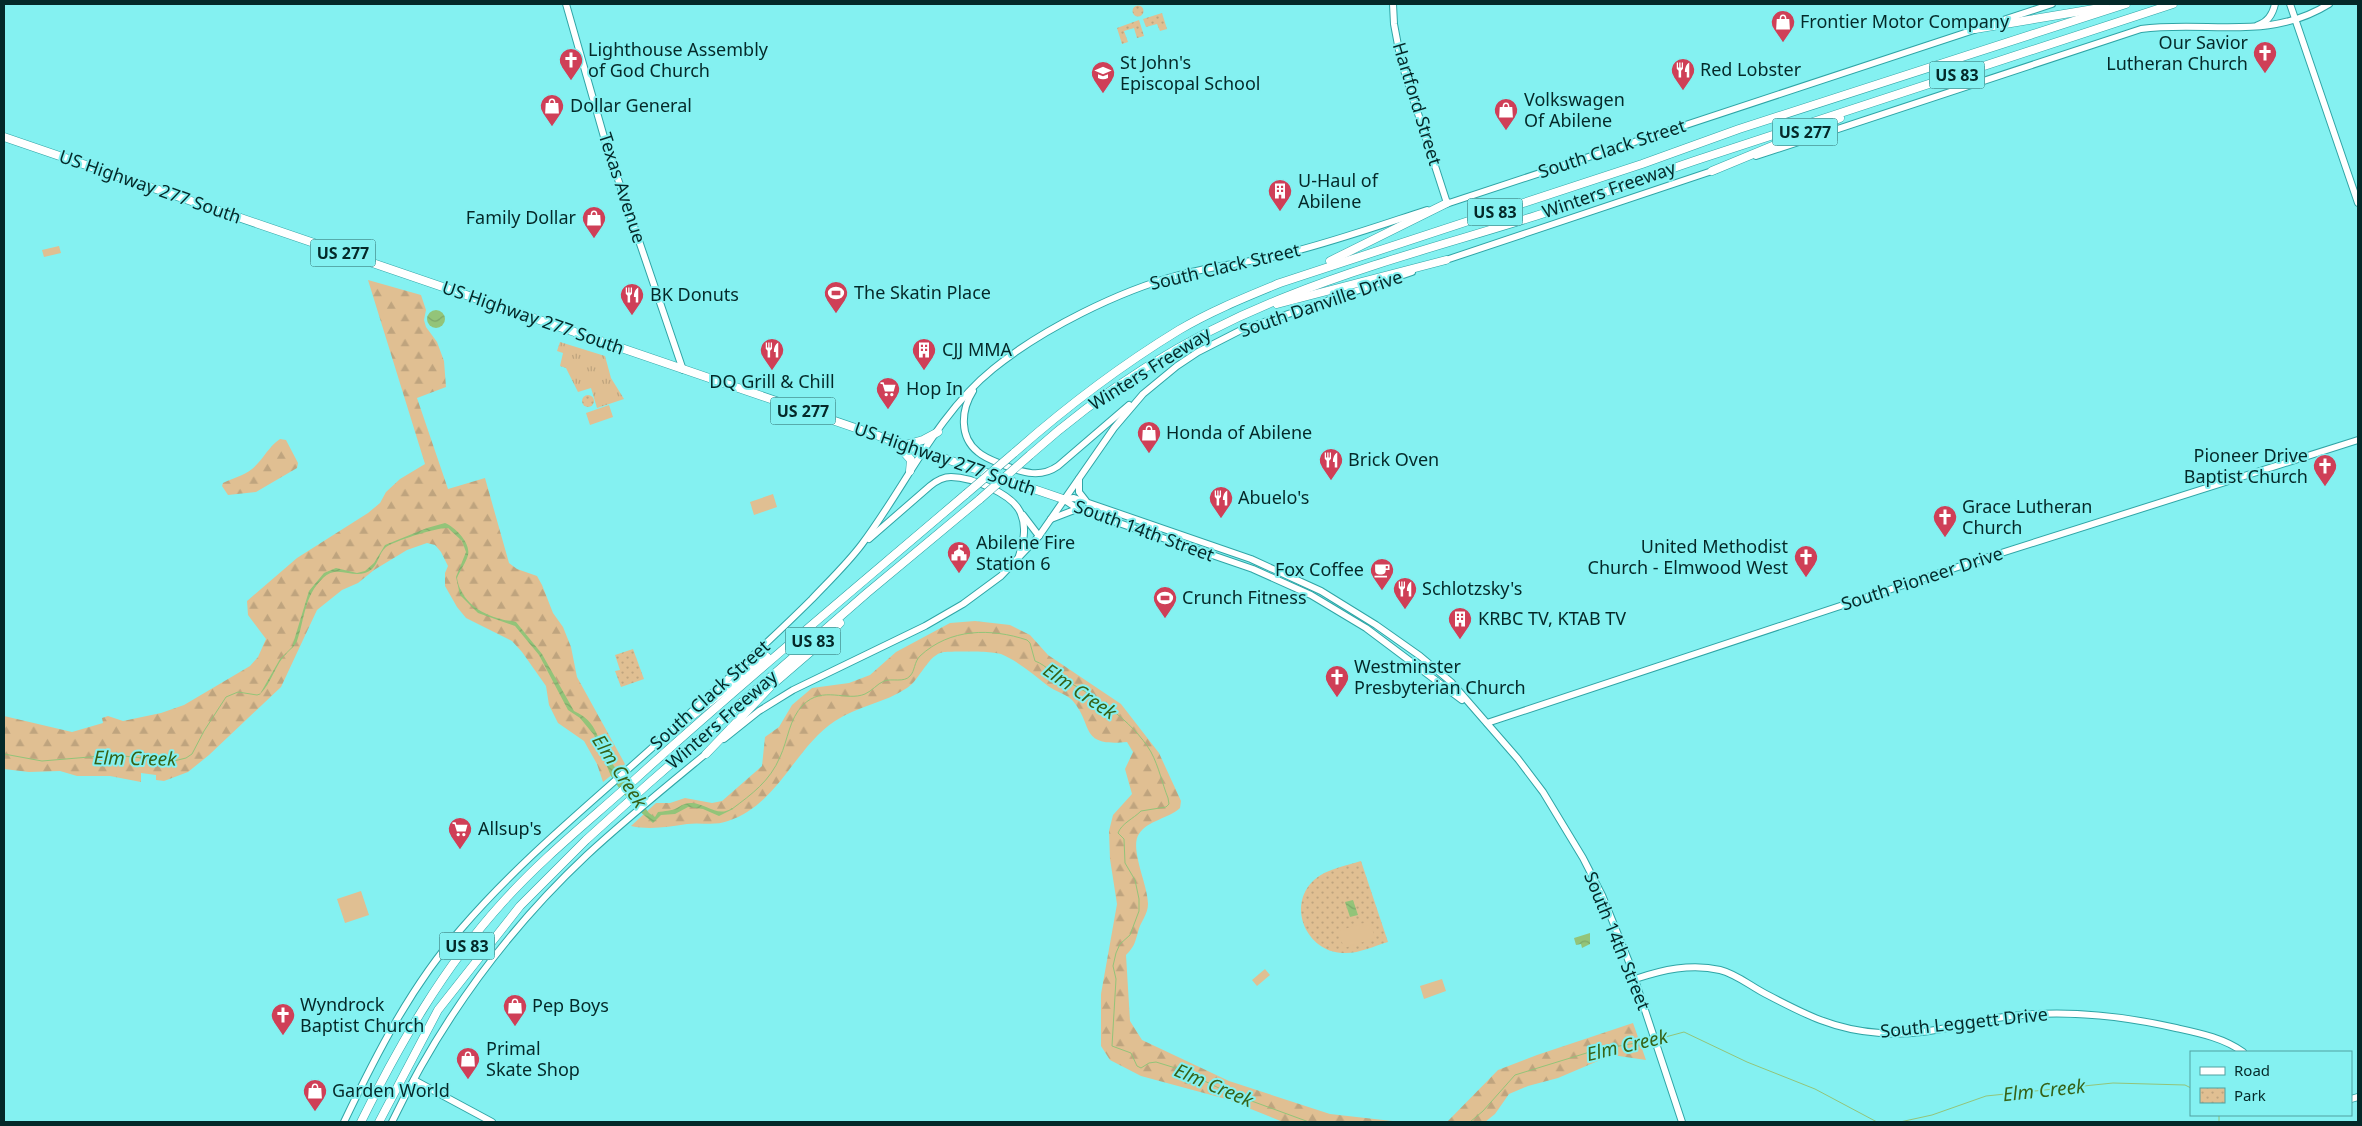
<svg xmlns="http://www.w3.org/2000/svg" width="2362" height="1126" viewBox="0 0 2362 1126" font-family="'Noto Sans',sans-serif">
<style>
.grass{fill:url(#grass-tufts)}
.forest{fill:url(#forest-firs)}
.park{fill:url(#park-dots)}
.pitch{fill:#e0bf92}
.water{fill:url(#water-waves)}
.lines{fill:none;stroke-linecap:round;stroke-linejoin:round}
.stream{stroke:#93c479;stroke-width:1}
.secondary-casing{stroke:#2fa5a6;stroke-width:8}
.highway-casing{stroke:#2fa5a6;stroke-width:9}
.secondary{stroke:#fff;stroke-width:6}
.highway{stroke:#fff;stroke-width:8}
.highway-bridge-casing{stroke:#2fa5a6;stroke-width:9;stroke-linecap:butt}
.highway-bridge{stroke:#fff;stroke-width:8}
.labels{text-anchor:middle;stroke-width:4;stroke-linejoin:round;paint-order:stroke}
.shield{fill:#84f1f1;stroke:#2a6565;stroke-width:1}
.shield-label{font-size:16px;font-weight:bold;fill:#042929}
.poi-label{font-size:18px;fill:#042929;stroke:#84f1f1;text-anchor:start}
.street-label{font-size:18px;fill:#042929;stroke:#84f1f1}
.water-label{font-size:19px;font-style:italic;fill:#366217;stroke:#84f1f1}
</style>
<defs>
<pattern id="grass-tufts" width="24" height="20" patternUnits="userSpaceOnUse" patternTransform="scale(1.25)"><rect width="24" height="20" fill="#e0bf92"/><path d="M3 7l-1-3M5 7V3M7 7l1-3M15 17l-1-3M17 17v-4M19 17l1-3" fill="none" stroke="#bfa47e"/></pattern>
<pattern id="forest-firs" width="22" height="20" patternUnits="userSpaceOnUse" patternTransform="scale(1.25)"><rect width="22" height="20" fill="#e0bf92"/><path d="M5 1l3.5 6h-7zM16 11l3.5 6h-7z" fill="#bfa47e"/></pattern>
<pattern id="park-dots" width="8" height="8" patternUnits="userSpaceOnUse" patternTransform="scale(1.25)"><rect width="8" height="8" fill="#e0bf92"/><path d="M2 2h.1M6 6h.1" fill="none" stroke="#bfa47e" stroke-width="1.8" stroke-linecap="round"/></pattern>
<pattern id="water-waves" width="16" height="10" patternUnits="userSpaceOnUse" patternTransform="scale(1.25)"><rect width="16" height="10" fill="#93c479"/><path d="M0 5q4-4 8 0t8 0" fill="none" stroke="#7da869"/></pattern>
</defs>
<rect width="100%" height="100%" fill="#84f1f1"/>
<polygon class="grass" points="560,342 605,356 611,378 624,399 597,408 591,388 578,392 566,368 560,366 563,353 557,351"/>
<g class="forest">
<polygon points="368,280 421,295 426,310 424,320 426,327 437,342 444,361 446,387 417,398 448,489 485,478 509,563 517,569 537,576 542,585 553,613 563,627 571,647 577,677 625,764 603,782 597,764 584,741 558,723 549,705 546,686 522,652 512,641 466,618 457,607 445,586 445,573 448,566 441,552 435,545 427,543 407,550 374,570 358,583 342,590 317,610 281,687 209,755 188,772 164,781 156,780 156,775 141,773 141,782 110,776 77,776 60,771 29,772 4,769 4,716 72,732 103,723 102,718 108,716 123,721 161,713 184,705 250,666 258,657 266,639 248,615 247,601 297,558 368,513 380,503 386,492 400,479 425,464"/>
<path d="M 280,439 L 286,440 L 298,463 L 297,468 L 256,492 L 228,495 L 222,486 L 223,483 C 233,478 243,476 252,469 C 263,460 268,447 280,439 Z"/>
<path d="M 975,621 L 1010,625 L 1030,635 L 1048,655 L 1121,704 L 1159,753 L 1181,801 L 1180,808 C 1168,819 1148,820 1139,834 C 1129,848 1148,885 1148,904 C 1148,915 1140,922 1138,932 C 1135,943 1134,947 1126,955 L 1130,1021 L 1142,1040 L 1229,1081 L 1330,1114 L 1401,1122 L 1283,1122 L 1226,1099 L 1141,1076 L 1110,1060 L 1101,1046 L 1101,994 L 1117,904 L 1110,859 L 1109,831 L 1113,815 L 1132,794 L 1125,769 L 1133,752 L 1127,742 C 1077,747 1095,724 1071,699 C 1065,694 1055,691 1048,686 C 1034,675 1018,661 1001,654 C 994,651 954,651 944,652 C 928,654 920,680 907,688 C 885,703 857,706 835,721 C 795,747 778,805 728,821 C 715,826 700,822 687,824 C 667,827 650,830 631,826 L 656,803 L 670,803 L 685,798 L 712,803 L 722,801 L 762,766 L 765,737 L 779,727 L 792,705 L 812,688 L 849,683 L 870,675 L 896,652 L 950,623 Z"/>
<polygon points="1633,1023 1646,1060 1612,1055 1558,1078 1528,1086 1509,1094 1495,1114 1485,1122 1447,1122 1498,1070 1537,1055"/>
</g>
<g class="park">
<circle cx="1138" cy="11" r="5.5"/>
<polygon points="1162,13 1167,29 1160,31 1157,24 1146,27 1143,19"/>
<polygon points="1139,20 1144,36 1137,38 1134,28 1124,31 1128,42 1122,44 1117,28"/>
<circle cx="588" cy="401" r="6"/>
<polygon points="633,649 644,679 621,687 615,671 620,670 615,655"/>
<path d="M 1361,861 L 1388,942 C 1374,946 1358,954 1343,953 C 1307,952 1286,906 1314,880 C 1326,869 1346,866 1361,861 Z"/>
</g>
<g class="pitch">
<polygon points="59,246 61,253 44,257 42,250"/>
<polygon points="609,405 613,417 590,425 586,413"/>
<polygon points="773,494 777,507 754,515 750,502"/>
<polygon points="361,891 369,915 345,923 337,899"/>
<polygon points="1370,921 1375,938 1344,948 1338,931"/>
<polygon points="1265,969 1270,975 1257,986 1252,980"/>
<polygon points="1442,979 1446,991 1424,999 1420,986"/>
</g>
<g class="water">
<circle cx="436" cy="319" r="9"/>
<path d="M 445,523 C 455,527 471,543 468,555 C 466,563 460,570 457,578 C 460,600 480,614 501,619 C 506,621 511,620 516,622 L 542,654 L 574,711 C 599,722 596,740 609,759 C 622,778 636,795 649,813 L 655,817 L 658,812 C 664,811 672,811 677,808 C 682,805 685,803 692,803 C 707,804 718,818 732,808 L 733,809 L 719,816 L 703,809 L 688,807 L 675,814 L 661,815 L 653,823 L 637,809 L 619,788 L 611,776 L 594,735 L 580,718 L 568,710 L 539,655 L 515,626 L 478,613 L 460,595 L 456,577 L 466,552 L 462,541 L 448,528 C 438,527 394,541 386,547 C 379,553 378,564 372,569 C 355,583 339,562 323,578 C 304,596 305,618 297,641 C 294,647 292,648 287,653 C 275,664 272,683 260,694 L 280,659 L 292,647 L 309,591 L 324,573 L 336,568 L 357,573 L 365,571 L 374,563 L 385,545 L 427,528 Z"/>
<polygon points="1353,900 1358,915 1350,917 1345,902"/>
<polygon points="1590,933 1590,944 1582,948 1581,944 1576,945 1574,938"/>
</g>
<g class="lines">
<g class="stream">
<polyline points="4,754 42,761 113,755 174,761 186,758 192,754 204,731 226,697 238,692 257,695 260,694"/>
<path d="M 732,809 C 752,794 770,781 780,757 C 788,740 789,719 803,705 C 823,685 846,702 865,694 C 872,691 877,684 884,681 C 892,678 904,683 910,676 C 915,671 914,662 920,656 C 950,628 991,628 1027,640 L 1030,643 L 1035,661 C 1048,666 1051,674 1060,678 C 1092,693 1133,721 1151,752 C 1159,767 1162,783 1168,798 L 1169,804 L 1166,807 L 1141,811 C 1133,819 1122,823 1118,833 L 1124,839 L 1125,863 L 1135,880 L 1139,899 L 1139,911 L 1130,935 L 1120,944 L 1116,953 L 1113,966 L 1116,979 L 1112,1046 L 1131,1053 L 1137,1066 L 1141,1068 L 1149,1063 L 1156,1062 L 1182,1070 L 1227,1092 L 1309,1122"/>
<polyline points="1658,1039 1684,1032 1747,1062 1815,1089 1877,1122"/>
<polyline points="1470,1122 1483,1111 1515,1075 1593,1051 1651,1040"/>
<polyline points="1900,1122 1932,1115 1986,1096 2113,1083 2185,1085 2191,1088"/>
<polyline points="2219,1122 2219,1115"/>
</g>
<g class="secondary-casing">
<g id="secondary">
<polyline points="566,4 606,144 683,370"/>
<polyline points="1393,4 1394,24 1401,61 1447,203"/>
<polyline points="2290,4 2358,203"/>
<polyline points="1994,23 2052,4"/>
<path d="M 2258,25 C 2268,22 2273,13 2275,4"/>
<path d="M 1756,156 L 2141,29 C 2207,20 2268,42 2329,4"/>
<polyline points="1443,205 1980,28"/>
<polyline points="1443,261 1715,170"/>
<path d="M 973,391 C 961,410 959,437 978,452 C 986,459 997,462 1006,466 C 1024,473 1041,478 1058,466 L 1129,405"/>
<polyline points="1079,479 1079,492 1086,501"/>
<polyline points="1063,499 1074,498 1251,559 1321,591 1376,625 1420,656 1451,682 1518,759 1543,792 1583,858 1602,895 1629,962 1682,1122"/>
<polyline points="1063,499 1078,509 1253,569 1311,595 1366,628 1462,700"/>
<polyline points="1023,515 1039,536"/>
<polyline points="1051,519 1077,509"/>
<path d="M 869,539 L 930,486 C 936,481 943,477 951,477 C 971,477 1014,494 1021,514 C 1027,528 1023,543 1019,556"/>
<path d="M 690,713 C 731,676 773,638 812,599 C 829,581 847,564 862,544 C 905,487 937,414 993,369 C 1042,329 1119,291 1179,275 C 1212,266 1246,263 1280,255 C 1330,243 1378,226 1427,210"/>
<polyline points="1487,723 1976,561 2358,440"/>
<polyline points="724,739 759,711 793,690 925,626 963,604 1001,576 1039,536 1114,428 1143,394 1177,366 1198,352 1241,330 1412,272"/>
<path d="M 1635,979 C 1662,970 1691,963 1720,970 C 1736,974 1749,985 1764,993 C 1804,1014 1834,1030 1880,1033 C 1921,1037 1964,1023 2004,1017 C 2062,1009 2119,1015 2176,1028 C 2199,1033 2224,1038 2243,1052"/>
<polyline points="414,1080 492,1122"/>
<polyline points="2351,1099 2358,1097"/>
<path d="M 344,1122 C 376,1055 411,986 461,929 C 522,858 595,800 664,737"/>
<path d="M 392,1122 C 440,1022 506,931 587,855 C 626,819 668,785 708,752"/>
</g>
</g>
<g class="highway-casing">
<g id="highway">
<polyline points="1975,29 2106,7"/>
<polyline points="4,137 1063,499"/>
<polyline points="1712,171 1840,118"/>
<polyline points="1330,261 1447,203"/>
<polyline points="1277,304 1446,260"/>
<polyline points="896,443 911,460 910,471"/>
<polyline points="905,445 923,440 938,432"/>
<path d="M 1014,453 C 1066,407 1120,366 1179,330 C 1211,311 1246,297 1280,283 L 1642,164 L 1739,129 L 2126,4"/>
<path d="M 1030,455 C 1106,387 1193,333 1288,296 C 1373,262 1461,240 1548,212 C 1599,195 1649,176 1700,159 C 1857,106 2015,55 2173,4"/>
<polyline points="662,739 767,657"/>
<polyline points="706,754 772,685 823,641 840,623"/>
<path d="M 361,1122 C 399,1045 443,968 502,903 C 544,856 594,817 641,774 C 747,678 857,587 966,494"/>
<polyline points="379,1122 438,1010 520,906 586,840 648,784 867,593 980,499"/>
</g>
</g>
<use href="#secondary" class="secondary"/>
<use href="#highway" class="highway"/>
<g class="highway-bridge-casing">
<g id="highway-bridge">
<polyline points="966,494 1014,453"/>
<polyline points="980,499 1030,455"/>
</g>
</g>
<use href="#highway-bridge" class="highway-bridge"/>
</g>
<defs>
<g id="shop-pin" transform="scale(1.25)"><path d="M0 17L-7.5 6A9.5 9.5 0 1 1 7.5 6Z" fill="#cf3f57" stroke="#84f1f1"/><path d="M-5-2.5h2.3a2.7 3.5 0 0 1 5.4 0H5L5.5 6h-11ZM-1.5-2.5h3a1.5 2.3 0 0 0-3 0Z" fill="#fff"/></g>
<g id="church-pin" transform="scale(1.25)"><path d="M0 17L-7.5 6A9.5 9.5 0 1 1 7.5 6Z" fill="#cf3f57" stroke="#84f1f1"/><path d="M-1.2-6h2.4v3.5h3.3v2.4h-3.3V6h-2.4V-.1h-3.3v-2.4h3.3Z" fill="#fff"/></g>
<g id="restaurant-pin" transform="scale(1.25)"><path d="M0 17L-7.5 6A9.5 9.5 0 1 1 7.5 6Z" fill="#cf3f57" stroke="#84f1f1"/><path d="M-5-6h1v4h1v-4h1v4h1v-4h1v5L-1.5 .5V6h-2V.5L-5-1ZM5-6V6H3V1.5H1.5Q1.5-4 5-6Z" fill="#fff"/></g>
<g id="school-pin" transform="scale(1.25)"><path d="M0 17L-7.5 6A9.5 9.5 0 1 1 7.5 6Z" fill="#cf3f57" stroke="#84f1f1"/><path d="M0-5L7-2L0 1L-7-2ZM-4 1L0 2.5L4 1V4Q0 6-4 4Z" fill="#fff"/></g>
<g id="building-pin" transform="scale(1.25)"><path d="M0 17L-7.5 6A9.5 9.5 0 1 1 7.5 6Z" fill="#cf3f57" stroke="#84f1f1"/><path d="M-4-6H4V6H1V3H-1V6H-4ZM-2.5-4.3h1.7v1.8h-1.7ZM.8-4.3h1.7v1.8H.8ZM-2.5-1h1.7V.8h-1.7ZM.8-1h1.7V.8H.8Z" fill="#fff"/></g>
<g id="stadium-pin" transform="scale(1.25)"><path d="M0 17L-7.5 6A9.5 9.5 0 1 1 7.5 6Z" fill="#cf3f57" stroke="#84f1f1"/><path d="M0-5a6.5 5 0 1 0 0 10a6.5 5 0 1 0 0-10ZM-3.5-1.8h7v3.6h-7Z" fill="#fff"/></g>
<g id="supermarket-pin" transform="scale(1.25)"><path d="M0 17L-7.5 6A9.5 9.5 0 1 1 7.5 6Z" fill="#cf3f57" stroke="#84f1f1"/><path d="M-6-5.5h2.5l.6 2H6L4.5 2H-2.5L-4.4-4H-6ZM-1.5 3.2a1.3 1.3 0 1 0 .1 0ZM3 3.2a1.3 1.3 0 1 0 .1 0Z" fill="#fff"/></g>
<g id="civic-pin" transform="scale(1.25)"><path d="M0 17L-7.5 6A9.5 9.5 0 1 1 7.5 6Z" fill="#cf3f57" stroke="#84f1f1"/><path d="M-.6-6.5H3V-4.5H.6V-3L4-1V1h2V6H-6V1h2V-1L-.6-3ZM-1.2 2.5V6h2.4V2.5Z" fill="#fff"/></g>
<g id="cafe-pin" transform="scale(1.25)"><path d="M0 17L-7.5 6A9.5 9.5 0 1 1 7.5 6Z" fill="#cf3f57" stroke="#84f1f1"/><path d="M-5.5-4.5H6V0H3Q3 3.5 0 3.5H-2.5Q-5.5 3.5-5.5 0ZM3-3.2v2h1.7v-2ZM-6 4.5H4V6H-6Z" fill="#fff"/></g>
</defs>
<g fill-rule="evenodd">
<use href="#shop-pin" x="1783" y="22"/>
<use href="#church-pin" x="2265" y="53"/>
<use href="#church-pin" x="571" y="60"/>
<use href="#restaurant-pin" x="1683" y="70"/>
<use href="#school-pin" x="1103" y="73"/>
<use href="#shop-pin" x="552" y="106"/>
<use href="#shop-pin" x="1506" y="110"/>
<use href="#building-pin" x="1280" y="191"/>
<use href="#shop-pin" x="594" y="218"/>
<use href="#stadium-pin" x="836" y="293"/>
<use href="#restaurant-pin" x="632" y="295"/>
<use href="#restaurant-pin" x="772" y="350"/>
<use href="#building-pin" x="924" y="350"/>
<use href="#supermarket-pin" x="888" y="389"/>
<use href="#shop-pin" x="1149" y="433"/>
<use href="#restaurant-pin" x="1331" y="460"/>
<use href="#church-pin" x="2325" y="466"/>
<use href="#restaurant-pin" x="1221" y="498"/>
<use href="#church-pin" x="1945" y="517"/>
<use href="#civic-pin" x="959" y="553"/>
<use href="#church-pin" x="1806" y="557"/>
<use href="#cafe-pin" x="1382" y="570"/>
<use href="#restaurant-pin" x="1405" y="589"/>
<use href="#stadium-pin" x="1165" y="598"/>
<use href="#building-pin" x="1460" y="619"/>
<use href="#church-pin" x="1337" y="677"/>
<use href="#supermarket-pin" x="460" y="829"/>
<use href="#shop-pin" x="515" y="1006"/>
<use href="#church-pin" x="283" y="1015"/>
<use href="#shop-pin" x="468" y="1059"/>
<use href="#shop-pin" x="315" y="1091"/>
</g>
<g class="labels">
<g class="shield">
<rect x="1929.5" y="61.5" width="55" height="27" rx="4"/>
<rect x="1772.5" y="118.5" width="65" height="27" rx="4"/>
<rect x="1467.5" y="198.5" width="55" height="27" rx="4"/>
<rect x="310.5" y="239.5" width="65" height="27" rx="4"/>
<rect x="770.5" y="397.5" width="65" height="27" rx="4"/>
<rect x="785.5" y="627.5" width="55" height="27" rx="4"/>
<rect x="439.5" y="932.5" width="55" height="27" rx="4"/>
</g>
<g class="shield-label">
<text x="1957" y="81">US 83</text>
<text x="1805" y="138">US 277</text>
<text x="1495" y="218">US 83</text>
<text x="343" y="259">US 277</text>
<text x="803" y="417">US 277</text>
<text x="813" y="647">US 83</text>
<text x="467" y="952">US 83</text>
</g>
<g class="poi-label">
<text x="1800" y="28">Frontier Motor Company</text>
<text x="2248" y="49" text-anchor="end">Our Savior<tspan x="2248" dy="21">Lutheran Church</tspan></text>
<text x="588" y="56">Lighthouse Assembly<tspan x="588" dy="21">of God Church</tspan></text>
<text x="1120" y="69">St John's<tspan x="1120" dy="21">Episcopal School</tspan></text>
<text x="1700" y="76">Red Lobster</text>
<text x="1524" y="106">Volkswagen<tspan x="1524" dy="21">Of Abilene</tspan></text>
<text x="570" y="112">Dollar General</text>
<text x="1298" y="187">U-Haul of<tspan x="1298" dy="21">Abilene</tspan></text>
<text x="576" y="224" text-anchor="end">Family Dollar</text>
<text x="854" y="299">The Skatin Place</text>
<text x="650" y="301">BK Donuts</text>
<text x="942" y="356">CJJ MMA</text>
<text x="772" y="388" text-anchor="middle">DQ Grill &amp; Chill</text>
<text x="906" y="395">Hop In</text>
<text x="1166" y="439">Honda of Abilene</text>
<text x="2308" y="462" text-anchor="end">Pioneer Drive<tspan x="2308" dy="21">Baptist Church</tspan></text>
<text x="1348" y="466">Brick Oven</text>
<text x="1238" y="504">Abuelo's</text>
<text x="1962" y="513">Grace Lutheran<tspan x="1962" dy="21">Church</tspan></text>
<text x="976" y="549">Abilene Fire<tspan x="976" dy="21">Station 6</tspan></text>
<text x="1788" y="553" text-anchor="end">United Methodist<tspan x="1788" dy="21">Church - Elmwood West</tspan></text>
<text x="1364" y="576" text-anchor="end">Fox Coffee</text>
<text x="1422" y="595">Schlotzsky's</text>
<text x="1182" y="604">Crunch Fitness</text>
<text x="1478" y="625">KRBC TV, KTAB TV</text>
<text x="1354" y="673">Westminster<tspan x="1354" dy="21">Presbyterian Church</tspan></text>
<text x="478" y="835">Allsup's</text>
<text x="300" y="1011">Wyndrock<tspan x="300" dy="21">Baptist Church</tspan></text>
<text x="532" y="1012">Pep Boys</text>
<text x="486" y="1055">Primal<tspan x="486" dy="21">Skate Shop</tspan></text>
<text x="332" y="1097">Garden World</text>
</g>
<g class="street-label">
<text transform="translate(1417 104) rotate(73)" y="6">Hartford Street</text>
<text transform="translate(1612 149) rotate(-18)" y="6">South Clack Street</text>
<text transform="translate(150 187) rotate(19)" y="6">US Highway 277 South</text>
<text transform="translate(622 188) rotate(72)" y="6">Texas Avenue</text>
<text transform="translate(1609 190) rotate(-19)" y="6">Winters Freeway</text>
<text transform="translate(1225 267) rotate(-13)" y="6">South Clack Street</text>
<text transform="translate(1321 304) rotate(-19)" y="6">South Danville Drive</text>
<text transform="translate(533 318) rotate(19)" y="6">US Highway 277 South</text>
<text transform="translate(1150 369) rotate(-32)" y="6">Winters Freeway</text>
<text transform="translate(945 459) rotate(19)" y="6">US Highway 277 South</text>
<text transform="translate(1144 531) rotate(20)" y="6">South 14th Street</text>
<text transform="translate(1922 579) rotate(-18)" y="6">South Pioneer Drive</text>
<text transform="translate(710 695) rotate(-42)" y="6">South Clack Street</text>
<text transform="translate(722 720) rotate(-41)" y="6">Winters Freeway</text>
<text transform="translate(1617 941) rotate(68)" y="6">South 14th Street</text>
<text transform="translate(1964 1023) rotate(-6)" y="6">South Leggett Drive</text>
</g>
<g class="water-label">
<text transform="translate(1080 691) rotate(34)" y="7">Elm Creek</text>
<text transform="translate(135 758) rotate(1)" y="7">Elm Creek</text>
<text transform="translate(620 771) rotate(57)" y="7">Elm Creek</text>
<text transform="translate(1627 1045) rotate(-13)" y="7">Elm Creek</text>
<text transform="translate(1214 1085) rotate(23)" y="7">Elm Creek</text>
<text transform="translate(2044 1090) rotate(-6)" y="7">Elm Creek</text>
</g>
</g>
<rect width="2362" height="1126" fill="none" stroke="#042929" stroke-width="10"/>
<rect x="2190" y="1051" width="162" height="65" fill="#84f1f1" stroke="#51a1a1"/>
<rect x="2200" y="1067" width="25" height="8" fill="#ffffff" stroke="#51a1a1"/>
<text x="2234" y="1076" font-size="15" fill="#042929">Road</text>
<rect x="2200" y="1088" width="25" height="15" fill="url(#park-dots)" stroke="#51a1a1"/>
<text x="2234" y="1101" font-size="15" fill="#042929">Park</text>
</svg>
